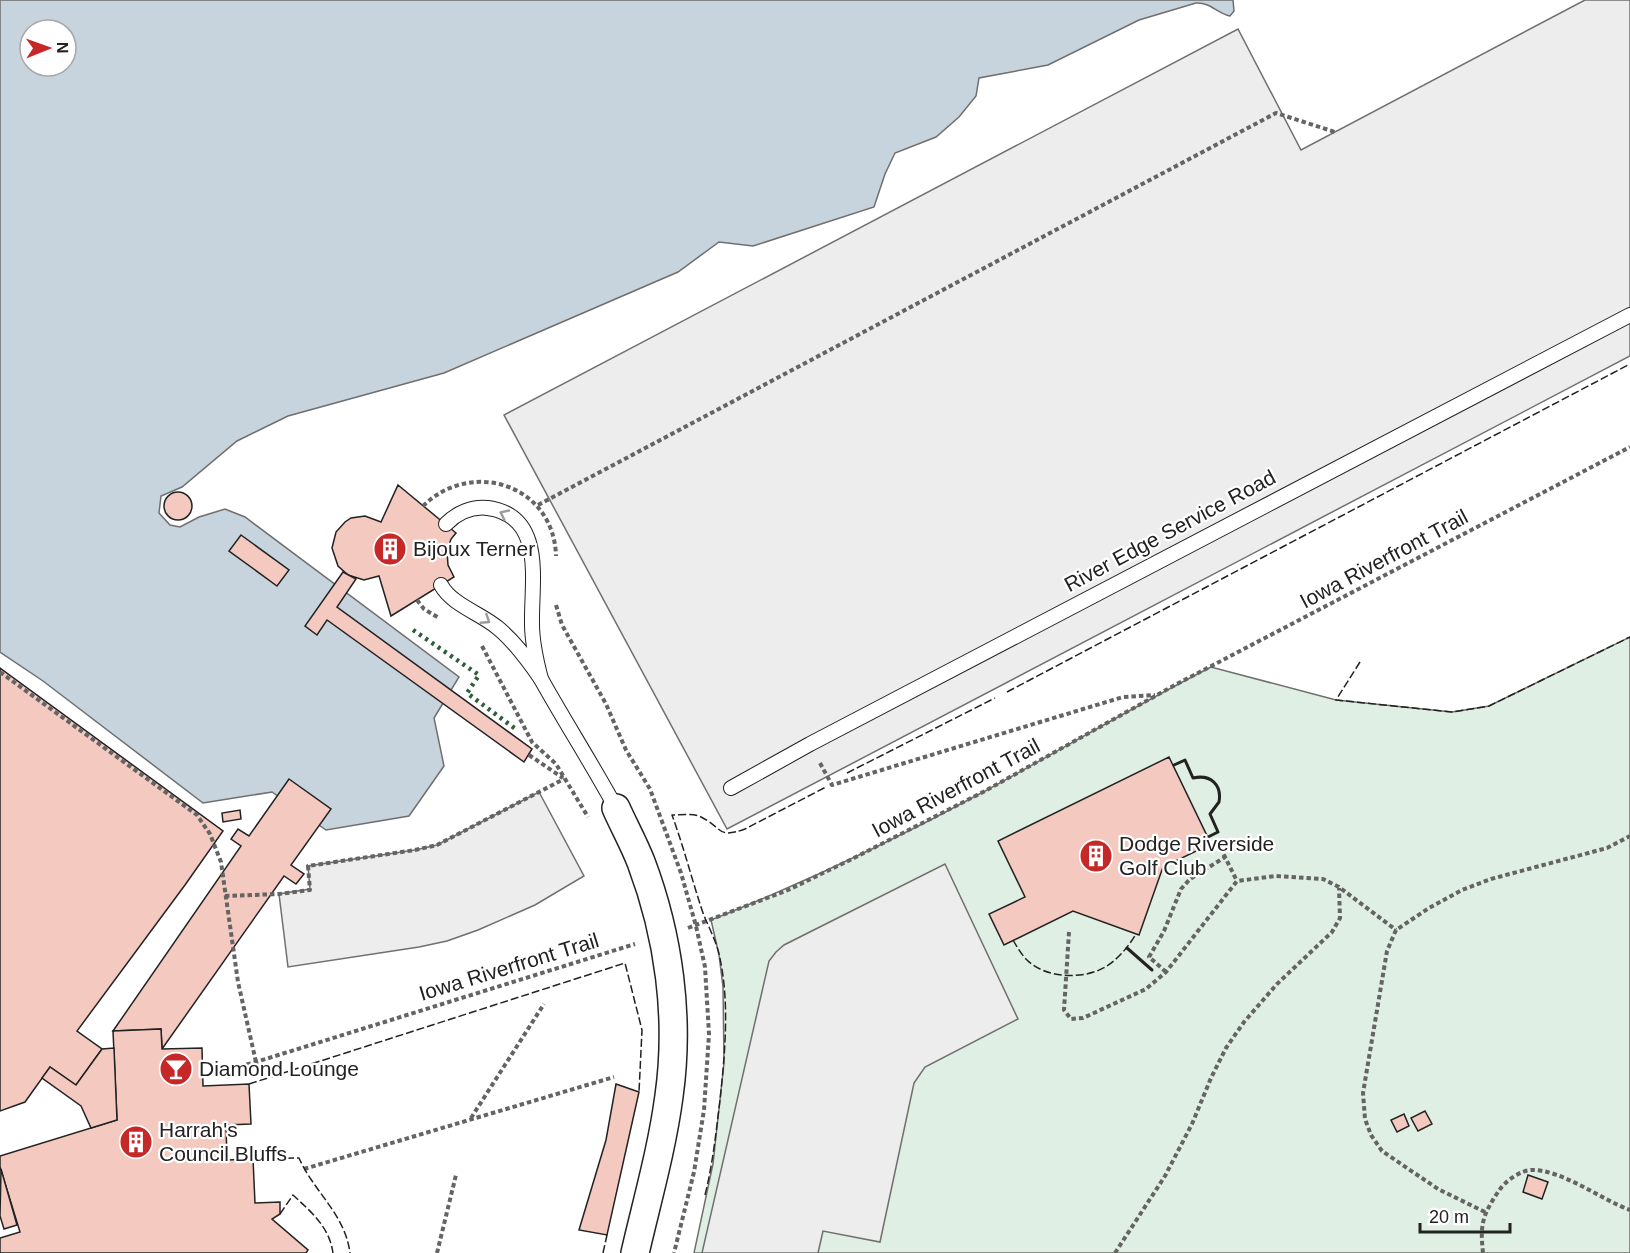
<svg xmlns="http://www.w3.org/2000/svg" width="1630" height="1253" viewBox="0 0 1630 1253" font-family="Helvetica,sans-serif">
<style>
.green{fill:#e0efe3;stroke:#6f6f6f;stroke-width:1.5}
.parking{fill:#ededed;stroke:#6f6f6f;stroke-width:1.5}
.water{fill:#c7d3dd;stroke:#6f6f6f;stroke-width:1.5;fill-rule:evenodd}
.building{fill:#f3c9c0;stroke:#222;stroke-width:1.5}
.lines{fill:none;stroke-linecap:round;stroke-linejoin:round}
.lane-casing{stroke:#222;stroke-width:16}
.street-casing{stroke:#222;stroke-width:30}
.path{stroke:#646464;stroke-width:4;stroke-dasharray:4.5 3;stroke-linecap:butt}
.lane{stroke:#fff;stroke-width:14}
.street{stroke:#fff;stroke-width:27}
.hedge{stroke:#2f5e38;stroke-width:4.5;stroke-dasharray:3 4.5;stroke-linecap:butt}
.fence{stroke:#222;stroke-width:1.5;stroke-dasharray:8 3;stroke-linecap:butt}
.wall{stroke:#222;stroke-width:3}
.oneway{stroke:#9c9c9c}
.labels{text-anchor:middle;stroke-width:4.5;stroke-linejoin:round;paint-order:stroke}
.street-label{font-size:21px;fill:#222;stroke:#fff}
.poi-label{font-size:21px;fill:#222;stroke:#fff;text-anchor:start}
</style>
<rect width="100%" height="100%" fill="#fff"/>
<path class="green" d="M 1630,637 L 1630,1253 L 694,1253 L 713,1164 L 724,1063 L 723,987 L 719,955 L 711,920 C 806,882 897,839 987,790 C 1062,749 1135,706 1211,667 L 1336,700 L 1452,712 L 1489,706 Z"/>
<g class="parking">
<polygon points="1585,0 1630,0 1630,356 727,829 504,415 1238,29 1301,150"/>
<polygon points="539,792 584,876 535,905 478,930 447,941 419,947 288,967 279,894 310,889 308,866 415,850 437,845"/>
<polygon points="945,864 1018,1019 925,1067 914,1083 880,1242 823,1231 818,1253 702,1253 769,961 776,952 784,945"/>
</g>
<path class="water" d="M 0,0 L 1233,0 L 1234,11 L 1230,16 C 1217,13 1210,2 1196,3 L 1139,20 L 1048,65 L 979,78 L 976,96 L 959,117 L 936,137 L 895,153 L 885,174 L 874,207 L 753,246 L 719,242 L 678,272 L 444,373 L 288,416 L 237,441 L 182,487 L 161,496 L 159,513 L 170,525 L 180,527 L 199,517 L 225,509 L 245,517 L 459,677 L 434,718 L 444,766 L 409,816 L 326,830 L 272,792 L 203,803 L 43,681 L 0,652 ZM 30,30 L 66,30 L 66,66 L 30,66 Z"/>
<g class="building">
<polygon points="398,485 456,533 451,539 447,551 448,565 454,577 391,616 379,576 364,580 348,575 338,566 332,548 336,532 345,522 351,518 365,516 381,522"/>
<circle cx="178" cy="506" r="14"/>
<polygon points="241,535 289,570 277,586 229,551"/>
<polygon points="343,572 356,579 337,607 532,749 524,762 327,620 317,635 305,626"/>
<polygon points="0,668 223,831 185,885 77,1031 102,1049 76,1085 50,1067 25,1102 0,1111"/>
<polygon points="1169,757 1211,844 1163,867 1139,935 1073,911 1004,945 989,914 1025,897 998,841"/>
<polygon points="289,779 331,809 291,865 304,874 296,884 284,876 162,1049 161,1029 113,1031 241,846 231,839 238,829 249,836"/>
<polygon points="240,810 241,819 223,822 222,813"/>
<polygon points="161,1029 162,1049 202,1048 203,1086 249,1084 251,1124 226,1125 227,1160 253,1159 255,1203 280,1202 280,1214 272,1219 308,1250 306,1253 0,1253 0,1238 20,1232 0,1167 0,1156 117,1120 113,1031"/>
<polygon points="114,1048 117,1120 91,1128 81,1106 42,1078 50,1067 76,1085 102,1049"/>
<polygon points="616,1084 639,1092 607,1235 579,1230 606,1140"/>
<polygon points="1425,1111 1432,1124 1418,1131 1411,1118"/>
<polygon points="1404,1114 1409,1126 1397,1132 1391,1120"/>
<polygon points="1,1169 17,1225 4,1229 0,1216"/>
<polygon points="1528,1175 1548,1182 1542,1199 1523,1192"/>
</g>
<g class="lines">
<g class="lane-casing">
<g id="lane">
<path d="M 441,585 C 452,605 480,613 498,628 C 515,642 528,660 541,679 C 536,660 532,643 532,624 C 531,582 546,516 488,508 C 472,506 457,513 446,524"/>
<path d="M 541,679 C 565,722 592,764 616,808"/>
<polyline points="731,788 810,744 1630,315"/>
</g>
</g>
<g class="street-casing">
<path id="street" d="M 616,808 C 624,826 634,844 641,862 C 669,936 680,1018 669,1096 C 662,1149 647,1201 635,1253"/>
</g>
<g class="path">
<polyline points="538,505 1276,113 1335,132"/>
<path d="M 423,506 C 472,458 554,485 556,556"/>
<polyline points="417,600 424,609 439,618"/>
<polyline points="556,605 562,625 606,704 626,750 650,789 681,873 696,926 705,967 709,1034 704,1110 694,1172 674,1253"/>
<polyline points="482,646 532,742 556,764 588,817"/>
<polyline points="0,672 197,815 210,834 221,862 238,982 256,1062"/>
<polyline points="529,755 563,778"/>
<polyline points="820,763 832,785 1123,697 1155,695"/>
<polyline points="1217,841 1237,881"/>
<polyline points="225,896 279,894 310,890 308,866 415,850 437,845 564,779"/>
<polyline points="688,928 788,890 850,860 985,791 1175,685 1630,447"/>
<polyline points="1069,932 1064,1010 1071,1019 1083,1018 1146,989 1166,972 1237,881 1275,876 1323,879 1339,887 1396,930"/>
<polyline points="1166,972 1149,957 1164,931 1181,889 1190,879 1225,857"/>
<polyline points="203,1076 256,1062 635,944"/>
<polyline points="471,1118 544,1004"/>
<polyline points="304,1169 614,1077"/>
<polyline points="1485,1212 1438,1189 1382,1151 1371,1135 1365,1119 1363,1093 1387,951 1396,930 1429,908 1462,890 1491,879 1607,848 1630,836"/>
<polyline points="437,1253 456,1175"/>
<polyline points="1115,1253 1165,1176 1192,1124 1211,1078 1226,1048 1244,1022 1277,984 1332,932 1340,918 1339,888"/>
<path d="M 1483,1253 C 1480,1225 1482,1216 1498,1192 C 1504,1182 1520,1170 1532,1170 C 1563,1170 1600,1199 1630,1210"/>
</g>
<use href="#lane" class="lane"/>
<use href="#street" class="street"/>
<polyline class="hedge" points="413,630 479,675 467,693 517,730"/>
<g class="fence">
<polyline points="1360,662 1336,700 1452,712 1489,706 1630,637"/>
<polyline points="1007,692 1630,364"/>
<polyline points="847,773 995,698"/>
<path d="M 1013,940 C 1017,947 1021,954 1027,960 C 1046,979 1085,980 1107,966 C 1120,957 1128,947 1136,934"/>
<polyline points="249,1084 625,963 642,1030 639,1092"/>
<path d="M 253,1159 L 299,1158 C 314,1192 345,1214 350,1253"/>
<path d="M 705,1195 C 713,1163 716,1132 720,1100 C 725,1053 730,1001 719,954 C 715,937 706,923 701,907 C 691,876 683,845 672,815 C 681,815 693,813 701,817 C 723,828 717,839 745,829 L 826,787"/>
<path d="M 280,1214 L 293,1195 C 311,1212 329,1226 333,1253"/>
<polyline points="603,1253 607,1235"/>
</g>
<g class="wall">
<path d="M 1174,765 L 1185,760 L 1193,778 C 1211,774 1222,785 1219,802 L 1210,814 L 1218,832 L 1208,837"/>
<polyline points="1127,948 1152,970"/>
</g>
</g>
<defs><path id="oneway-chevron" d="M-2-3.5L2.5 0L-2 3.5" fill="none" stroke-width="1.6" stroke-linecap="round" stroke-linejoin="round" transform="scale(1.5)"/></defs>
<g class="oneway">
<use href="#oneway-chevron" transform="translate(504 514) rotate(-155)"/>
<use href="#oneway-chevron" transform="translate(486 620) rotate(33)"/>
</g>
<defs>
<g id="building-disc" transform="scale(1.725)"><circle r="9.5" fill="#c62828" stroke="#fff"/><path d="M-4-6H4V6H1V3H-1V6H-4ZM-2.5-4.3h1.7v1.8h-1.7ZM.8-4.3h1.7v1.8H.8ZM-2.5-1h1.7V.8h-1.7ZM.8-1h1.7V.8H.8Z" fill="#fff"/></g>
<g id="bar-disc" transform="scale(1.725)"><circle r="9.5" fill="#c62828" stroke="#fff"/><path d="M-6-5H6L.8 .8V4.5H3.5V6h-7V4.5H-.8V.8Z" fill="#fff"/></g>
</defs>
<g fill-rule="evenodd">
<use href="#building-disc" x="390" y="549"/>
<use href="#building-disc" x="1096" y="856"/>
<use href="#bar-disc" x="176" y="1069"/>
<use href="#building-disc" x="136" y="1142"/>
</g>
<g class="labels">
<g class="street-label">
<text transform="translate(1170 531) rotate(-28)" y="7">River Edge Service Road</text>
<text transform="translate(1384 559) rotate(-28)" y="7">Iowa Riverfront Trail</text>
<text transform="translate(956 788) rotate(-28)" y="7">Iowa Riverfront Trail</text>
<text transform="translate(509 967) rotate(-17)" y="7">Iowa Riverfront Trail</text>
</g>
<g class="poi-label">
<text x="413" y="556">Bijoux Terner</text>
<text x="1119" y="851">Dodge Riverside<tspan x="1119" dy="24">Golf Club</tspan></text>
<text x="199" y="1076">Diamond Lounge</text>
<text x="159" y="1137">Harrah's<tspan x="159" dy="24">Council Bluffs</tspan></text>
</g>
</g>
<g transform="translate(48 48) rotate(89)"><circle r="28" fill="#ffffff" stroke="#a7a7a7" stroke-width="1.5"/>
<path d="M0-4.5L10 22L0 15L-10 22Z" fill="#c62828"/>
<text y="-9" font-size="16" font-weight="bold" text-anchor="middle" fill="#222222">N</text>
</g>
<path d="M1420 1223v9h90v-9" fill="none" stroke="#222222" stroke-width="3"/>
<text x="1429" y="1223" font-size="18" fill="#222222" stroke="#ffffff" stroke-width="4.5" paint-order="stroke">20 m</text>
</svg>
